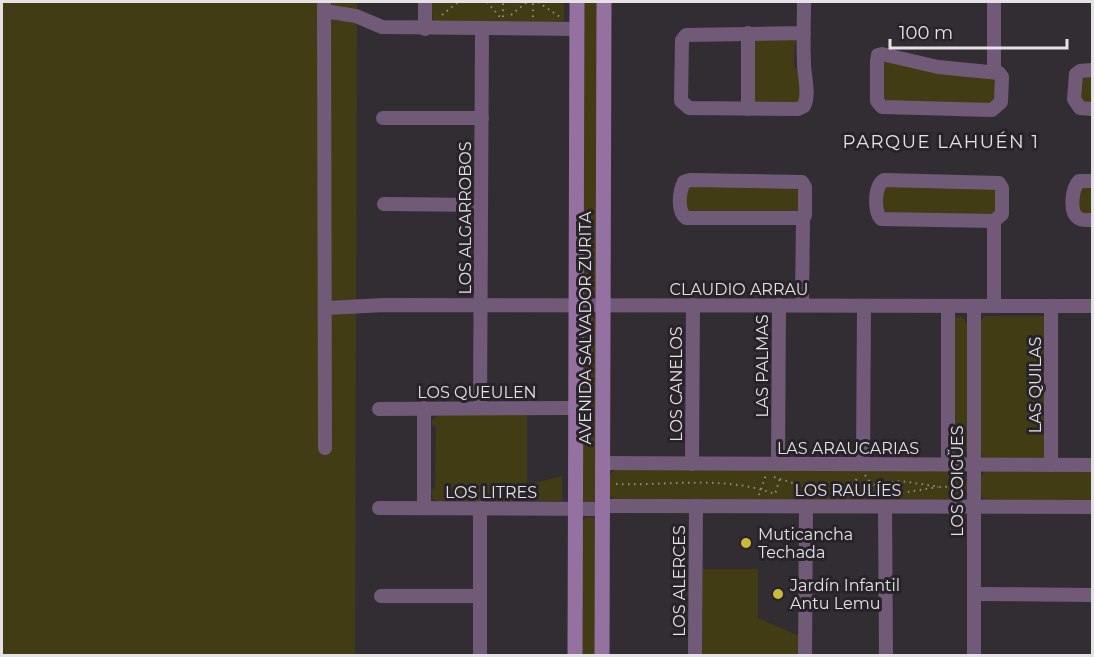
<svg xmlns="http://www.w3.org/2000/svg" width="1094" height="657" viewBox="0 0 1094 657" font-family="Montserrat,sans-serif">
<style>
.green{fill:#413c14}
.lines{fill:none;stroke-linecap:round;stroke-linejoin:round}
.path{stroke:#8f8b90;stroke-width:2;stroke-dasharray:1.5 4.5;stroke-linecap:butt}
.minor{stroke:#705a78;stroke-width:14}
.secondary{stroke:#9571a2;stroke-width:15}
.poi-dot{fill:#caba39;stroke:#282329;stroke-width:2}
.labels{text-anchor:middle;stroke-width:6;stroke-linejoin:round;paint-order:stroke}
.street-label{font-size:16px;fill:#e5e2e6;stroke:#282329}
.poi-label{font-size:16px;fill:#e5e2e6;stroke:#282329;text-anchor:start}
.neighbourhood-label{font-size:18px;letter-spacing:1.5px;fill:#e5e2e6;stroke:#282329}
</style>
<rect width="100%" height="100%" fill="#322d33"/>
<g class="green">
<polygon points="2,2 357,2 355,655 2,655"/>
<polygon points="431,2 564,2 564,22 433,21"/>
<polygon points="583,2 597,2 597,292 595,295 587,297 582,291"/>
<polygon points="797,39 794,50 794,67 800,68 800,104 754,105 752,40"/>
<polygon points="883,58 999,78 996,104 883,103"/>
<polygon points="1092,73 1092,105 1082,105 1078,78"/>
<polygon points="883,184 999,188 995,216 882,215"/>
<polygon points="1092,184 1092,217 1079,215 1078,187"/>
<polygon points="686,185 800,185 802,213 684,211"/>
<polygon points="985,316 1044,316 1048,317 1044,459 985,459 979,452 980,321"/>
<polygon points="587,317 594,317 597,321 596,500 591,504 582,502 582,321"/>
<polygon points="953,317 962,317 968,325 967,453 962,459 953,459"/>
<polygon points="439,415 527,415 527,485 562,476 562,501 437,501 433,499 431,489 435,488 436,427 432,425 432,420"/>
<path d="M 616,469 L 961,471 C 970,480 970,497 956,501 L 615,500 L 610,496 L 610,475 Z"/>
<path d="M 986,470 L 1092,471 L 1092,502 L 988,501 L 984,500 C 978,491 978,478 986,470 Z"/>
<polygon points="587,517 595,518 596,521 596,655 581,656 582,521"/>
<polygon points="703,569 758,569 758,618 799,636 798,655 702,656"/>
</g>
<g class="lines">
<g class="path">
<polyline points="487,2 500,17"/>
<polyline points="538,2 560,17"/>
<polyline points="442,15 458,2"/>
<polyline points="511,15 527,2"/>
<polyline points="503,17 503,2"/>
<polyline points="533,17 533,2"/>
<polyline points="865,475 879,495"/>
<polyline points="774,477 802,486 826,490 901,481 941,487 963,486"/>
<path d="M 616,484 C 670,486 723,475 775,494 L 780,478"/>
<polyline points="852,485 859,476"/>
<polyline points="896,494 938,487"/>
<polyline points="759,495 766,475"/>
</g>
<g class="minor">
<polyline points="324,2 325,448"/>
<polyline points="324,11 356,16 382,27 577,29"/>
<polyline points="425,29 425,2"/>
<path d="M 804,33 L 686,35 L 682,40 L 681,101 L 689,108 L 798,109 L 804,106 C 810,94 804,76 804,63 C 803,43 804,22 804,2"/>
<polygon points="882,54 938,67 999,73 1002,77 1001,102 992,110 882,107 877,101 877,61 878,55"/>
<polyline points="1092,70 1080,71 1076,74 1074,99 1080,108 1092,109"/>
<polyline points="994,71 994,2"/>
<polyline points="748,109 748,33"/>
<polyline points="383,118 482,118"/>
<path d="M 884,180 L 999,183 L 1002,188 L 1002,214 L 994,221 L 881,219 C 874,211 874,186 884,180 Z"/>
<path d="M 1092,181 L 1079,181 C 1072,188 1069,212 1078,218 C 1082,221 1088,220 1092,220"/>
<polyline points="384,204 481,205"/>
<path d="M 802,305 L 803,218 L 805,215 L 805,187 L 802,182 L 690,180 L 684,182 C 679,192 677,211 686,218 L 803,218"/>
<polyline points="948,306 948,464"/>
<polyline points="994,306 994,221"/>
<polyline points="326,308 385,305 1092,306"/>
<polyline points="480,408 482,29"/>
<polyline points="379,409 576,408"/>
<polyline points="603,463 1092,465"/>
<polyline points="692,464 693,305"/>
<polyline points="778,464 779,305"/>
<polyline points="863,464 864,306"/>
<polyline points="1051,465 1051,306"/>
<polyline points="603,506 1092,507"/>
<polyline points="885,507 886,656"/>
<polyline points="379,508 602,509"/>
<polyline points="424,508 424,408"/>
<polyline points="974,594 1092,595"/>
<polyline points="381,596 480,596"/>
<polyline points="480,656 480,508"/>
<polyline points="695,656 696,506"/>
<polyline points="805,656 806,507"/>
<polyline points="974,656 974,306"/>
</g>
<g class="secondary">
<polyline points="575,656 577,2"/>
<polyline points="602,656 604,2"/>
</g>
</g>
<g class="poi-dot">
<circle cx="746" cy="543" r="6"/>
<circle cx="778" cy="594" r="6"/>
</g>
<g class="labels">
<g class="street-label">
<text transform="translate(465 218) rotate(-90)" y="6">LOS ALGARROBOS</text>
<text x="739" y="295">CLAUDIO ARRAU</text>
<text transform="translate(585 328) rotate(-90)" y="6">AVENIDA SALVADOR ZURITA</text>
<text transform="translate(762 366) rotate(-90)" y="6">LAS PALMAS</text>
<text transform="translate(676 384) rotate(-90)" y="6">LOS CANELOS</text>
<text transform="translate(1035 385) rotate(-90)" y="6">LAS QUILAS</text>
<text x="477" y="398">LOS QUEULEN</text>
<text x="848" y="454">LAS ARAUCARIAS</text>
<text transform="translate(957 481) rotate(-90)" y="6">LOS COIGÜES</text>
<text x="848" y="496">LOS RAULÍES</text>
<text x="491" y="498">LOS LITRES</text>
<text transform="translate(679 581) rotate(-90)" y="6">LOS ALERCES</text>
</g>
<g class="poi-label">
<text x="758" y="540">Muticancha<tspan x="758" dy="18">Techada</tspan></text>
<text x="790" y="591">Jardín Infantil<tspan x="790" dy="18">Antu Lemu</tspan></text>
</g>
<g class="neighbourhood-label">
<text x="941" y="148">PARQUE LAHUÉN 1</text>
</g>
</g>
<rect width="1094" height="657" fill="none" stroke="#e5e2e6" stroke-width="6"/>
<path d="M890 39v9h177v-9" fill="none" stroke="#e5e2e6" stroke-width="3"/>
<text x="899" y="39" font-size="18" fill="#e5e2e6" stroke="#282329" stroke-width="4.5" paint-order="stroke">100 m</text>
</svg>
